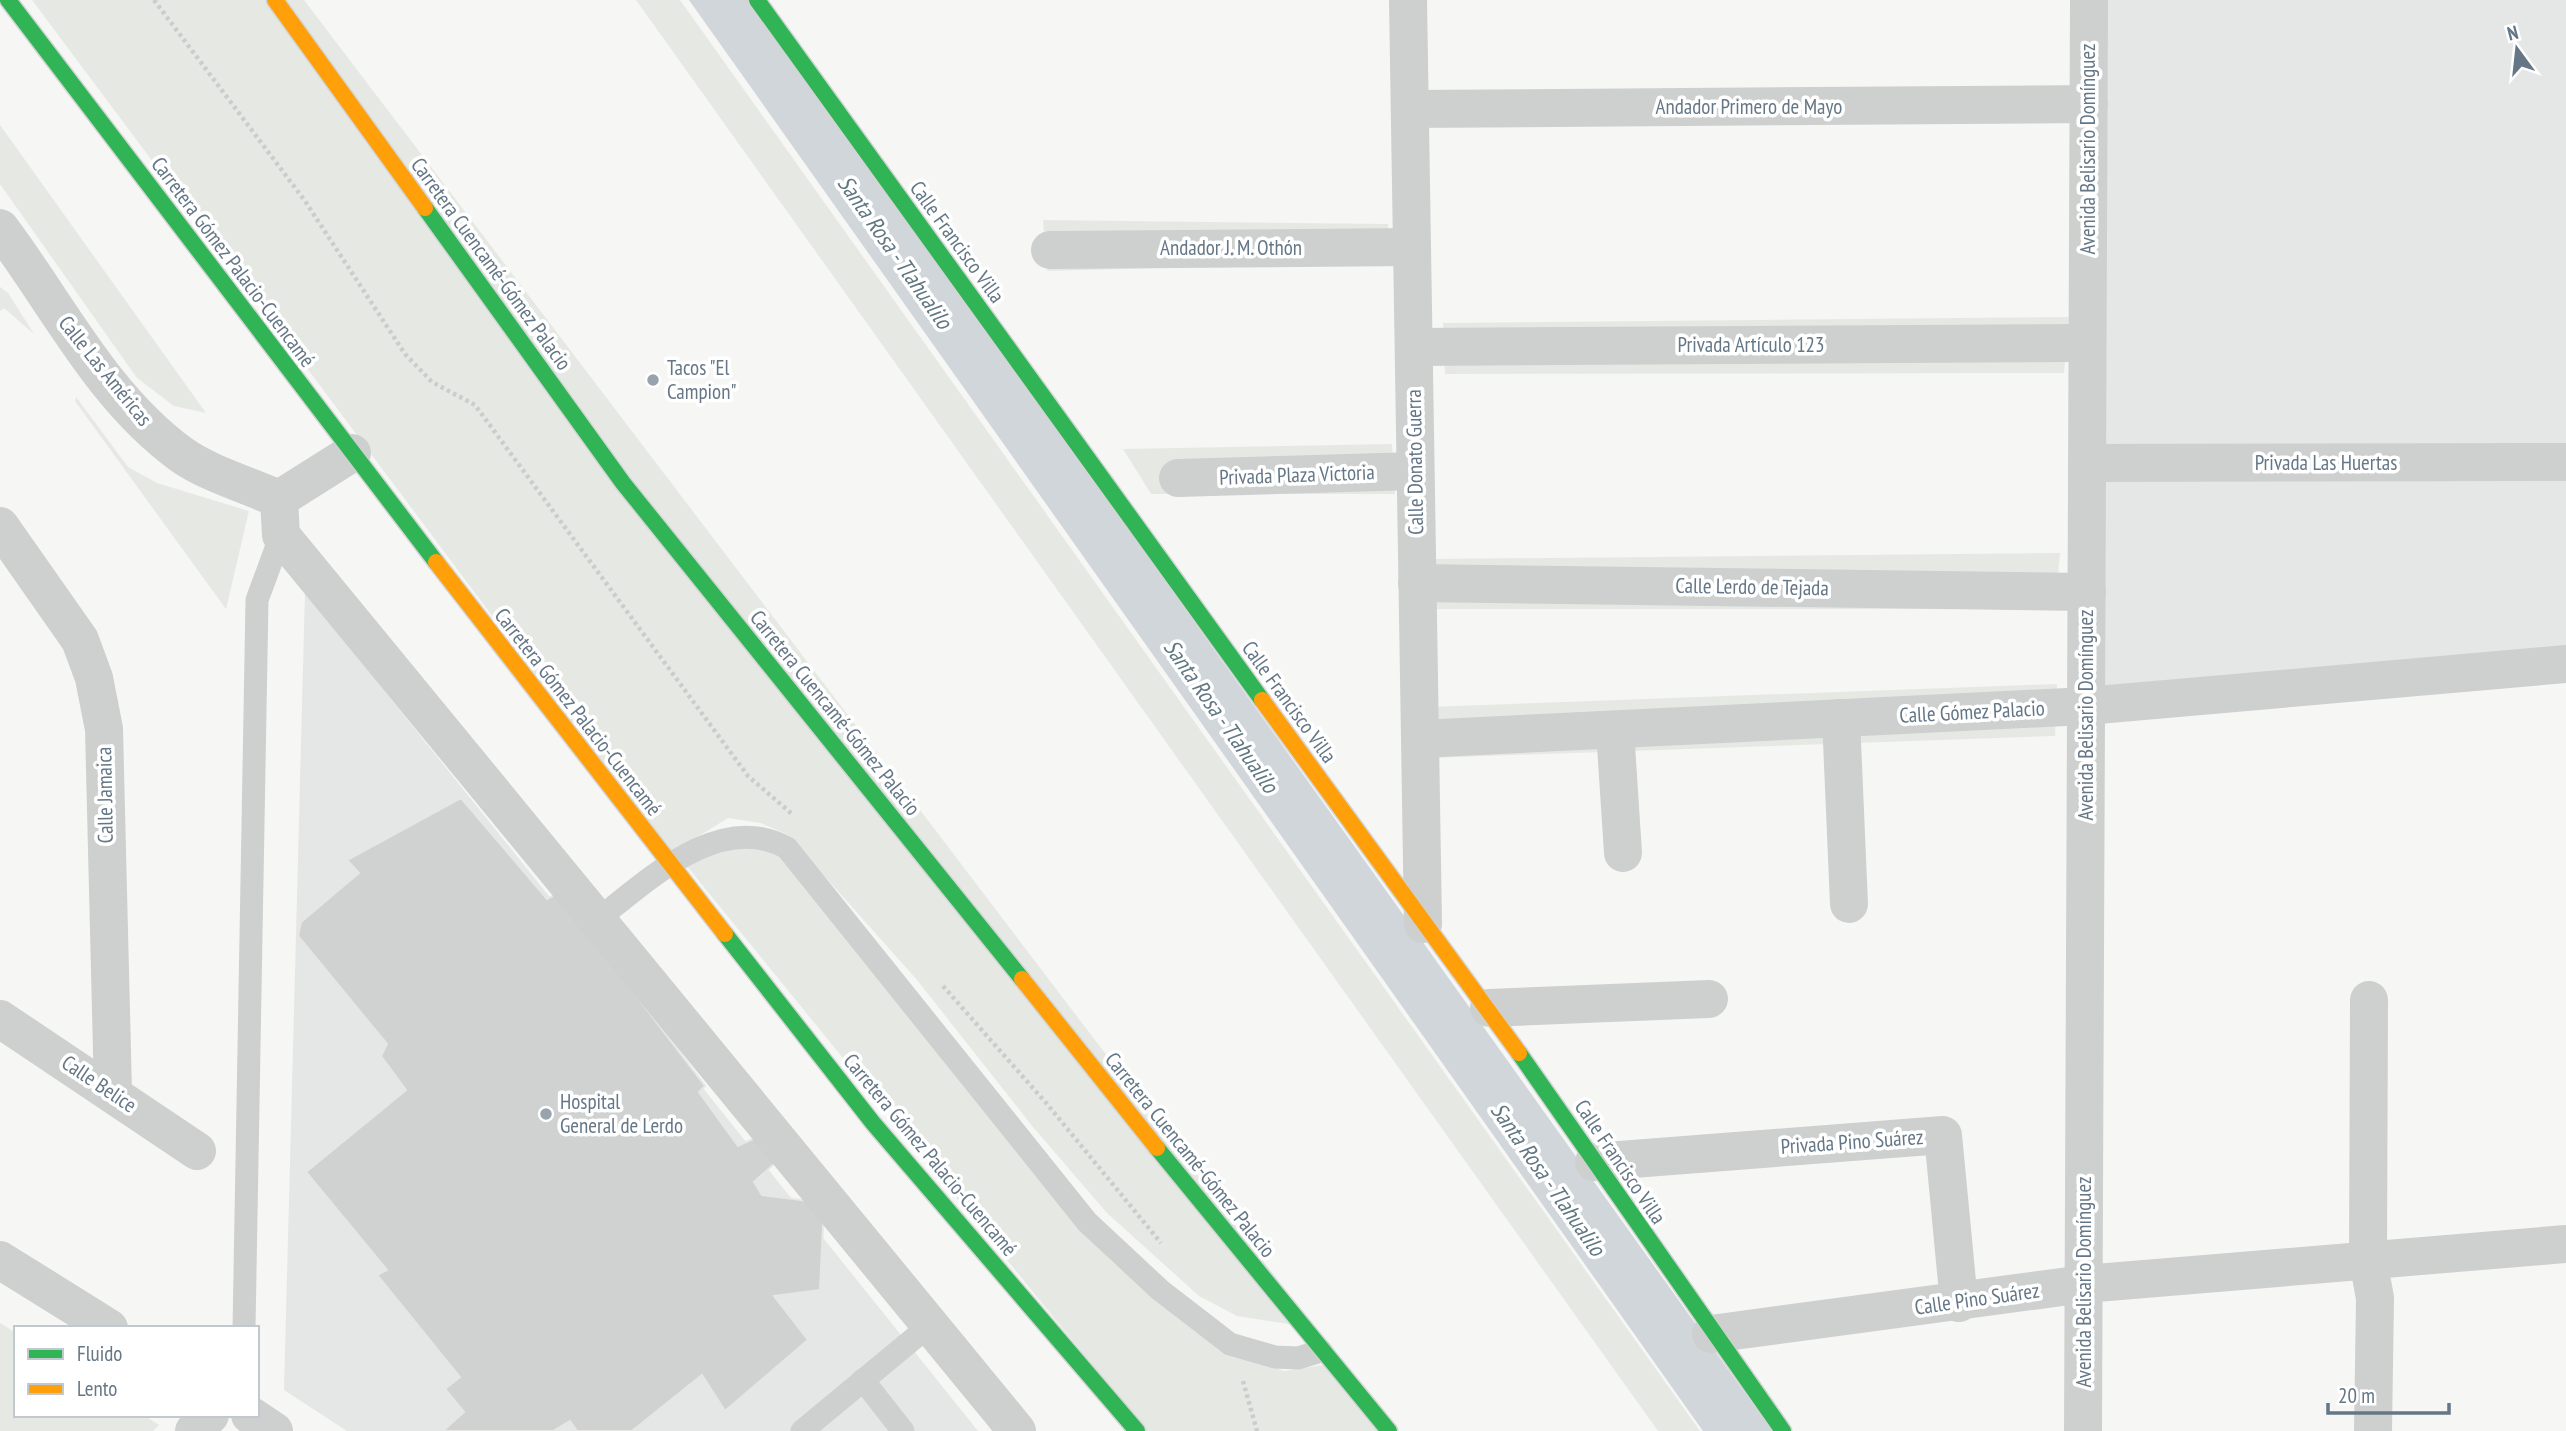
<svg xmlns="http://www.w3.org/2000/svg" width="2566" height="1431" viewBox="0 0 2566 1431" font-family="'PT Sans Narrow',sans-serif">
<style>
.built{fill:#e5e6e6}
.green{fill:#e6e9e3}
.water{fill:#d0d6da}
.building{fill:#d0d1d1;stroke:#e6e6e4;stroke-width:2}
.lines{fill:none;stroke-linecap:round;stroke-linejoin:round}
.fast-casing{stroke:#d3d4d5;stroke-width:19}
.slow-casing{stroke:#d3d4d5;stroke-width:19}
.path{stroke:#cccccd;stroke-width:4.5;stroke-dasharray:3.5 3.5;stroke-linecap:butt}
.lane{stroke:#ced0d0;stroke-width:23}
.street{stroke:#ced0d0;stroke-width:38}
.fast{stroke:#30b455;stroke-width:16}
.slow{stroke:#ff9f0a;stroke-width:16}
.poi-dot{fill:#98a3ad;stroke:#fff;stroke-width:2.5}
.labels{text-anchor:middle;stroke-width:7;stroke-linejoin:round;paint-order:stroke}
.street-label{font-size:21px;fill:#657786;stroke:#fff}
.poi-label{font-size:21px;fill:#657786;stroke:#fff;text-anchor:start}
.water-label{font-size:23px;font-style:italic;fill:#617882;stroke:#fff}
</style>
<rect width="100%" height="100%" fill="#f6f6f5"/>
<g class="built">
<polygon points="2084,0 2566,0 2566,662 2086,705"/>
<polygon points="305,592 978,1431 347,1431 284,1390"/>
</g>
<g class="green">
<polygon points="32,0 304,0 1314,1328 1237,1316 1199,1296 1107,1213 1033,1127 917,980 788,835 761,823 728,818 670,854"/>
<polygon points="636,0 680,0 1700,1431 1658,1431"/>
<polygon points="0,125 206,413 174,406 137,378 0,184"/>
<polygon points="1043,220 1388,224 1390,262 1047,271"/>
<polygon points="0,287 8,293 34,334 4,308 0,311"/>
<polygon points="2069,317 2064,373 1445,374 1443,323"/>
<polygon points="76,397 128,467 157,483 249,511 226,609 75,401"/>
<polygon points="1392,444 1395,494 1151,494 1123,449"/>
<polygon points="2060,553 2055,609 1436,609 1434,559"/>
<polygon points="2057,684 2055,736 1429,758 1427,707"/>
<polygon points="740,844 783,856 1110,1260 1218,1345 1284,1371 1343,1362 1395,1431 1146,1431 682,860"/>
<polygon points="0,1323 16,1333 16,1415 144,1415 159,1425 153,1431 0,1431"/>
</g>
<polygon class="water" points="689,0 750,0 1772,1431 1703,1431"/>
<polygon class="building" points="461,798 547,899 558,893 705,1086 699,1092 738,1146 757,1137 775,1163 754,1182 762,1195 824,1203 820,1290 774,1296 808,1340 725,1411 702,1375 632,1431 577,1431 570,1421 553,1431 443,1431 464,1412 445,1389 460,1377 377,1275 387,1270 306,1172 406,1090 381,1056 387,1044 298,936 301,922 359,873 347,860"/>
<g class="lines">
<g class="fast-casing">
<g id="fast">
<polyline points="8,0 436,562"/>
<polyline points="757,0 1262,700"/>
<polyline points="425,208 623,483 1022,979"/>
<polyline points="725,934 873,1123 1137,1431"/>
<polyline points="1519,1053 1783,1431"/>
<polyline points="1157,1148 1389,1431"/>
</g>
</g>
<g class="slow-casing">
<g id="slow">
<polyline points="275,0 425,208"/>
<polyline points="436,562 725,934"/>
<polyline points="1262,700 1519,1053"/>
<polyline points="1022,979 1157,1148"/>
</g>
</g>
<g class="path">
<polyline points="154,0 305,201 405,354 432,382 475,405 748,776 792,814"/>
<polyline points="943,986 1047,1104 1161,1243"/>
<polyline points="1243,1381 1257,1431"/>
</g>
<g class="lane">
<path d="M 597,920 C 647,881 720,810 787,848 L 1087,1222 L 1160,1290 L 1230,1344 L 1275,1357 L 1298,1358 L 1321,1351"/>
<polyline points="244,1328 257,600 281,535"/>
<polyline points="863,1380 903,1431"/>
<polyline points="802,1431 930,1325"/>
</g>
<g class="street">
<polyline points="1408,0 1423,924"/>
<polyline points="1410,109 2089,104"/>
<path d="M 0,228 C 58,305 102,397 182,455 C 207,473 250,486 279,499"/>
<polyline points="1050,250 1412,247"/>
<polyline points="1414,347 2087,343"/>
<polyline points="2087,463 2566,462"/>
<polyline points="1178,478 1415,471"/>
<polyline points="279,499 281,535 1017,1431"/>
<polyline points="279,499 352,453"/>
<polyline points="0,526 80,640 94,678 104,729 113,1092"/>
<polyline points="1417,583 2087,592"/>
<polyline points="1841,718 1849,904"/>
<polyline points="1615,730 1623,853"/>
<polyline points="1420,739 2086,706 2566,664"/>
<polyline points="2369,1000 2368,1260 2375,1298 2373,1431"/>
<polyline points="1489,1008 1709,999"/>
<polyline points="0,1019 197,1151"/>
<polyline points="1594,1162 1943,1135 1959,1303"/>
<polyline points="0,1260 109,1328"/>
<polyline points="1711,1334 2084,1284 2566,1244"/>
<polyline points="250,1415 274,1431"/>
<polyline points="194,1431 210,1415"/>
<polyline points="2083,1431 2089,0"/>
</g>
<use href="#fast" class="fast"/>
<use href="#slow" class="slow"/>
</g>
<g class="poi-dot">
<circle cx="653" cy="380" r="7"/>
<circle cx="546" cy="1114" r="7"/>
</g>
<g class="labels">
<g class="street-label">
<text x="1749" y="114">Andador Primero de Mayo</text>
<text transform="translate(2088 149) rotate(-90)" y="7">Avenida Belisario Domínguez</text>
<text transform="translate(957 242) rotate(54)" y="7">Calle Francisco Villa</text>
<text x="1231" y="255">Andador J. M. Othón</text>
<text transform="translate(233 262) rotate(53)" y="7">Carretera Gómez Palacio-Cuencamé</text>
<text transform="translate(491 264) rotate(54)" y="7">Carretera Cuencamé-Gómez Palacio</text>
<text x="1751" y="352">Privada Artículo 123</text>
<text transform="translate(105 371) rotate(51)" y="7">Calle Las Américas</text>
<text transform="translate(1415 462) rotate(-91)" y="7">Calle Donato Guerra</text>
<text x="2326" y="470">Privada Las Huertas</text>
<text transform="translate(1297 475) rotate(-2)" y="7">Privada Plaza Victoria</text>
<text transform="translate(1752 587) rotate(1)" y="7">Calle Lerdo de Tejada</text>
<text transform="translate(1289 702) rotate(54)" y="7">Calle Francisco Villa</text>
<text transform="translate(578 712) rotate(52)" y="7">Carretera Gómez Palacio-Cuencamé</text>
<text transform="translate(1972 712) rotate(-3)" y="7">Calle Gómez Palacio</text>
<text transform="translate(835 713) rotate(51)" y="7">Carretera Cuencamé-Gómez Palacio</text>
<text transform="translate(2086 715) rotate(-90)" y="7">Avenida Belisario Domínguez</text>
<text transform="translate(105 795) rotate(-91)" y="7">Calle Jamaica</text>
<text transform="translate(99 1084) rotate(34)" y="7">Calle Belice</text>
<text transform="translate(1852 1142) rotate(-4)" y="7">Privada Pino Suárez</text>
<text transform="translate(930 1155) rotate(50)" y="7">Carretera Gómez Palacio-Cuencamé</text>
<text transform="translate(1190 1155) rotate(51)" y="7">Carretera Cuencamé-Gómez Palacio</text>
<text transform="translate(1620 1162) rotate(56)" y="7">Calle Francisco Villa</text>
<text transform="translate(2084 1282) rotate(-90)" y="7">Avenida Belisario Domínguez</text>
<text transform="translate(1977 1299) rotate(-8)" y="7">Calle Pino Suárez</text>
</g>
<g class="poi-label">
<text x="667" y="375">Tacos "El<tspan x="667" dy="24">Campion"</tspan></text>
<text x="560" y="1109">Hospital<tspan x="560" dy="24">General de Lerdo</tspan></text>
</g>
<g class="water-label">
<text transform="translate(895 252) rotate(55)" y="8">Santa Rosa - Tlahualilo</text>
<text transform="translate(1221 716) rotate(55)" y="8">Santa Rosa - Tlahualilo</text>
<text transform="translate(1548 1179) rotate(55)" y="8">Santa Rosa - Tlahualilo</text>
</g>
</g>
<rect x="14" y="1326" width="245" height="91" fill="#ffffff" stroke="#c1c9cf" stroke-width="2"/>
<rect x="28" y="1349" width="35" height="10" fill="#30b455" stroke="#c1c9cf" stroke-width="2"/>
<text x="77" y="1361" font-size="21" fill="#657786">Fluido</text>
<rect x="28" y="1384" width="35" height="10" fill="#ff9f0a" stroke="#c1c9cf" stroke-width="2"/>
<text x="77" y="1396" font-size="21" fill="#657786">Lento</text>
<g transform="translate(2517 49) rotate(345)" stroke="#ffffff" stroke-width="5" paint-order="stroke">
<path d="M0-5L12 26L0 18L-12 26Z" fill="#657786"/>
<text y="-10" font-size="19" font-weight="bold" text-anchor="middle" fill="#657786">N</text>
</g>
<path d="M2328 1403v10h121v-10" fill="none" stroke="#657786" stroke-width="3.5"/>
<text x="2338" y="1403" font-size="21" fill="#657786" stroke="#ffffff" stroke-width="5" paint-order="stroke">20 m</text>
</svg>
